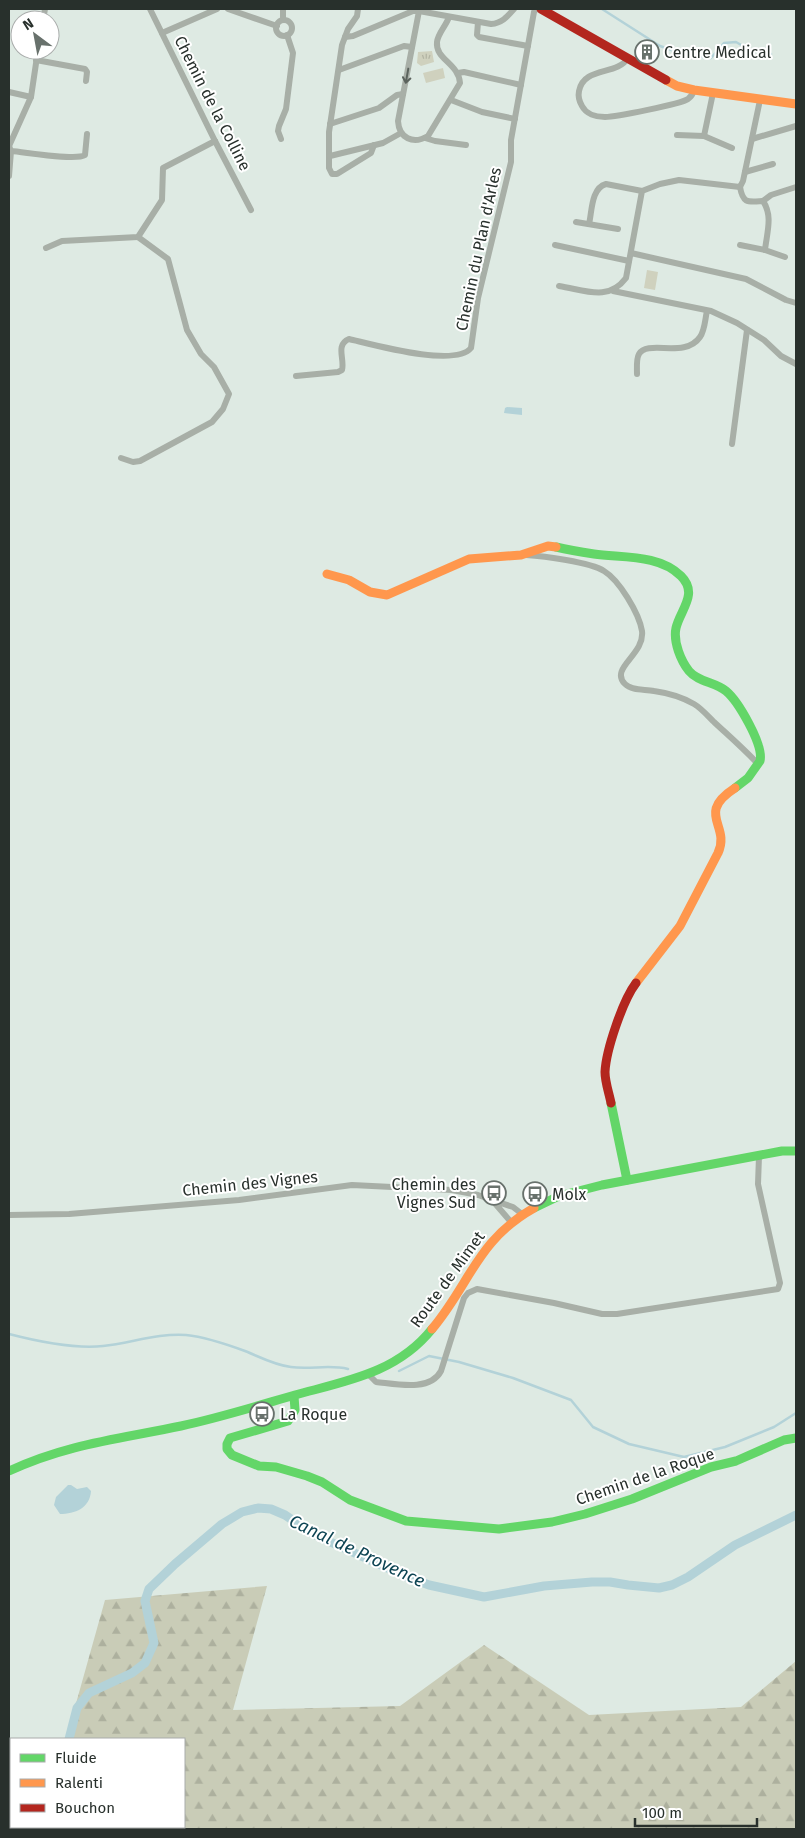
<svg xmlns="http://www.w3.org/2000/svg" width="805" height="1838" viewBox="0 0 805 1838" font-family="'Fira Sans',sans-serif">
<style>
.forest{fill:url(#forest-firs)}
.park{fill:url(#park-tufts)}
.pitch{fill:#cfd1be}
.water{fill:#b3d2d8}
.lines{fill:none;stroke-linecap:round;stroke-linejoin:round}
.stream{stroke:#b3d2d8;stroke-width:2.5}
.canal{stroke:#b3d2d8;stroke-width:9}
.street{stroke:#a8afa7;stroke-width:6}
.fast{stroke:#63d668;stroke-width:9}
.slow{stroke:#ff974d;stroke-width:9}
.jam{stroke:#b3261e;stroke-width:9}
.oneway{stroke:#5b635d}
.labels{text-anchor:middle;stroke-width:4;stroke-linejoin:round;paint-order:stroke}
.poi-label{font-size:16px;fill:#28302c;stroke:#fff;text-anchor:start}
.street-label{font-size:16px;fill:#28302c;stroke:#fff}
.water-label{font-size:18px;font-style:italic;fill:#0d4453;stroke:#fff}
</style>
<defs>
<pattern id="forest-firs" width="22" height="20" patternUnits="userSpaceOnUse" patternTransform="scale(1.25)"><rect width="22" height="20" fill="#c9ccb7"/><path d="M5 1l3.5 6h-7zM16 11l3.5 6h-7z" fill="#adb09e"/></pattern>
<pattern id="park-tufts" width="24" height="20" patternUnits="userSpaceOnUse" patternTransform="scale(1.25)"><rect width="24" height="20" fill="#cfd1be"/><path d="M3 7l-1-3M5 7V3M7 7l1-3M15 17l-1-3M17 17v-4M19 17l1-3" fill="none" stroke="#b2b4a3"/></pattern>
</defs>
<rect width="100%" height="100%" fill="#deeae3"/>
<polygon class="forest" points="267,1586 233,1710 400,1706 484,1645 589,1715 741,1707 796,1661 796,1829 71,1829 71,1827 184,1827 184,1739 66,1739 105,1600"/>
<polygon class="park" points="432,51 434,62 421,66 417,63 418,52"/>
<g class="pitch">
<polygon points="443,68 445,78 426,83 423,73"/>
<polygon points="647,270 658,272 655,290 644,288"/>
</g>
<g class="water">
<polygon points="507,407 522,408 522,415 504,413 505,408"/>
<path d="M 68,1485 L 71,1485 L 77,1489 L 87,1487 L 91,1491 C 90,1508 75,1514 60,1514 L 54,1505 L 56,1497 Z"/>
</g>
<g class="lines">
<g class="stream">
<polyline points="602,9 660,46 686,55 711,58 724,43 736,42 750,50 771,54"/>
<path d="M 9,1334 C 36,1341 75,1349 103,1346 C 131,1343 158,1333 186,1335 C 205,1337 226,1344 245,1351 C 260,1357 274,1365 291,1367 C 310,1370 329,1364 348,1369"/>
<polyline points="399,1371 429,1356 459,1362 513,1378 571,1400 593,1427 629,1444 684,1457 725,1447 774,1427 796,1413"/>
</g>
<g class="canal">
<polyline points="69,1739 77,1708 89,1693 132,1673 145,1663 154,1643 145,1601 149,1589 175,1564 222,1524 242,1512 258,1508 271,1509 285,1515 313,1534 407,1577 429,1585 484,1597 544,1586 592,1582 610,1582 628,1585 659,1588 672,1585 688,1577 735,1545 796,1515"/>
<polyline points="9,1787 11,1787"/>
</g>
<g class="street">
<polyline points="150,9 215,141 251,210"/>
<polyline points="228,9 277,26"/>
<polyline points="358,9 357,16 348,29 342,45 329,132 329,168 332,174 337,174 371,153 374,145"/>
<path d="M 419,11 L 398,121 C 399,138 413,145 428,136 L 460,83 C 459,64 435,59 437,42 C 438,33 446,26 449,17"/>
<polyline points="43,20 45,9"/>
<polyline points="283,20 283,9"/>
<circle cx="284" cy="28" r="8"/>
<polyline points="478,22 477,35 479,37 528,46"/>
<polyline points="162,33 217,9"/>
<path d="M 345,37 L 353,36 L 413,11 L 419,11 L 491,24 C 502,23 507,17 514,9"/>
<path d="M 628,58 C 617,76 584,66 579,91 C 578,96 579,101 582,106 C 586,114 596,117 605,117 C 615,117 681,104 688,99 C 691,97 693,94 694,90"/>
<polyline points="36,60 85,69 87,72 86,81"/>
<polyline points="339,70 404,46 412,47"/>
<polyline points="458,73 464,72 521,85"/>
<polyline points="9,92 31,97"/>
<polyline points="451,100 482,112 515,119"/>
<polyline points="330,124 379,108 397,95 403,94"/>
<polyline points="677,135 704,136 732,148"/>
<polyline points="704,136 713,93"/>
<polyline points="425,138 435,141 466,145"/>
<polyline points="281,139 278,131 279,126 286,109 293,53 287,35"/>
<polyline points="752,139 796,126"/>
<path d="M 9,146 L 11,151 C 25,152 76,161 85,155 L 87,134"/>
<polyline points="9,146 31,97 38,50"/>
<polyline points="330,156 383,143 401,133"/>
<polyline points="745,172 773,164"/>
<polyline points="9,176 11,151"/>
<path d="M 740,187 C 743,204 748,202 763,201 C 773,216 767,232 765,250 L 785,257"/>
<polyline points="763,201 771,195 796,187"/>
<polyline points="576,222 618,229"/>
<path d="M 589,224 C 592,212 591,188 606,184 L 642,191"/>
<polyline points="555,245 629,261"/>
<polyline points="740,245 765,250"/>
<polyline points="46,248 62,241 138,237 162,200 163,168 215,141"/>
<polyline points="631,253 746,279 786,300 796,303"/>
<path d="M 559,286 C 585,290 608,302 626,278 L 642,191 L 660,184 L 679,180 L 740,187 L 743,181 L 760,100"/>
<polyline points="613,291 711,311 737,323 764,340 781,356 796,364"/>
<path d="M 637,374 C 637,368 636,359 639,354 C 648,339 685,359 700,337 C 705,330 705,319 707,311"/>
<path d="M 296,376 L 338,372 L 342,370 C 345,359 335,345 349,339 C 371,344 455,368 471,348 L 478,298 L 511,162 L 511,140 L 534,12 L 536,9"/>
<polyline points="732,444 747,330"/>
<polyline points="121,458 133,462 140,461 212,422 223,409 229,394 214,367 201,354 187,330 168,259 138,237"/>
<path d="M 526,555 C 543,556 590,562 604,571 C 619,580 639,613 642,631 C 645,655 609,668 625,684 C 632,691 645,689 654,691 C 668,693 682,697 694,704 C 701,708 708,716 714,722 C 729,736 744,749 758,764"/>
<polyline points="9,1215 69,1214 239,1200 352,1185 452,1190 478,1195 492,1200"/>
<polyline points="511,1222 492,1200 513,1207 522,1214"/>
<path d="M 369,1375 L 376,1382 C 396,1384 430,1392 441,1371 L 464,1298 L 468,1293 L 477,1289 L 554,1303 L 602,1314 L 617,1314 L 778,1289 L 780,1283 L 758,1184 L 759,1156"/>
</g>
<g class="fast">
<path d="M 556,547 C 569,550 581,552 594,554 C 622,558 659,554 681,576 C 699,594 680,610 676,628 C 673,642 681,661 689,671 C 698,682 715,682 726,691 C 738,701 764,745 760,761 L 748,778 L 735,788"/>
<polyline points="611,1103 627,1180"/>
<polyline points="534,1208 559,1196 602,1185 782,1151 796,1151"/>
<polyline points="294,1396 295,1410 288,1421 230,1438 227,1444 227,1449 232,1455 259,1466 276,1467 307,1476 322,1482 350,1500 406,1521 499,1529 552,1522 585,1514 632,1499 711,1467 736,1461 784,1440 796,1438"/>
<path d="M 9,1471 C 67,1444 119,1439 181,1426 C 219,1418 257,1406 295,1395 C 346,1381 397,1373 432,1329"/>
</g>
<g class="slow">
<polyline points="666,80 677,86 694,90 796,104"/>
<polyline points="327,574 349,580 370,592 387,595 469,559 521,555 548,546 556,547"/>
<path d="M 636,983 L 680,926 L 718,853 C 731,825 695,814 735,788"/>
<path d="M 432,1329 C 470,1284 477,1240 534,1208"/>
</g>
<g class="jam">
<polyline points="541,9 666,80"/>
<path d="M 611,1103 C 609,1093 605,1082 605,1072 C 606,1050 623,1000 636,983"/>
</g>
</g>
<defs><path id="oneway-shaft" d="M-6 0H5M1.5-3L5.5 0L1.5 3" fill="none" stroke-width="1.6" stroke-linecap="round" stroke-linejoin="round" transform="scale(1.25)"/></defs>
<use class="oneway" href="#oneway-shaft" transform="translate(407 76) rotate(100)"/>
<defs>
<g id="building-ring" transform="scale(1.25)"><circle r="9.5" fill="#fff" stroke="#68716c" stroke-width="1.5"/><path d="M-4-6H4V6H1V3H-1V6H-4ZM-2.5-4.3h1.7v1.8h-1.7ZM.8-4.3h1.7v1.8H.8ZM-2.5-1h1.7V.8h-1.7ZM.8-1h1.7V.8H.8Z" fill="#68716c"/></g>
<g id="bus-ring" transform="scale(1.25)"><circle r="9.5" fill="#fff" stroke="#68716c" stroke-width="1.5"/><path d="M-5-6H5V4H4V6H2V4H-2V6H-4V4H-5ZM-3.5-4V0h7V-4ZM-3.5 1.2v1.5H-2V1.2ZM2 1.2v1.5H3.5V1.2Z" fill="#68716c"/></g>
</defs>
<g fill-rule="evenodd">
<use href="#building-ring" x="647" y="52"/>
<use href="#bus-ring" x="494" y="1193"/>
<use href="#bus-ring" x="535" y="1194"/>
<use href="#bus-ring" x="262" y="1414"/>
</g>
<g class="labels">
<g class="poi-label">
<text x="664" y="58">Centre Medical</text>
<text x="476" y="1190" text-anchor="end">Chemin des<tspan x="476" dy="18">Vignes Sud</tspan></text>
<text x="552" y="1200">Molx</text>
<text x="280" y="1420">La Roque</text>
</g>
<g class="street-label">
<text transform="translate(213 103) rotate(63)" y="6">Chemin de la Colline</text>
<text transform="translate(478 249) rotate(-78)" y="6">Chemin du Plan d'Arles</text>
<text transform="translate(250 1183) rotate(-6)" y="6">Chemin des Vignes</text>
<text transform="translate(447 1279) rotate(-54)" y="6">Route de Mimet</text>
<text transform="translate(645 1476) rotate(-19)" y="6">Chemin de la Roque</text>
</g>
<g class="water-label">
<text transform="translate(357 1551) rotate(25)" y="6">Canal de Provence</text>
</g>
</g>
<rect width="805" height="1838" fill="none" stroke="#28302c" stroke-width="20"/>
<rect x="10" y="1738" width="175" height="90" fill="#ffffff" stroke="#a9acab"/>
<rect x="20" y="1754" width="25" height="8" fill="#63d668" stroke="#a9acab"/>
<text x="55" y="1763" font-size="15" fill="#28302c">Fluide</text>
<rect x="20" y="1779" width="25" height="8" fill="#ff974d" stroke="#a9acab"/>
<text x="55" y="1788" font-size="15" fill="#28302c">Ralenti</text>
<rect x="20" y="1804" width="25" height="8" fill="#b3261e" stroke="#a9acab"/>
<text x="55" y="1813" font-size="15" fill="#28302c">Bouchon</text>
<g transform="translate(35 35) rotate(328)"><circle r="24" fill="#ffffff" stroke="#a9acab"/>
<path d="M0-4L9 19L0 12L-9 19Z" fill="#68716c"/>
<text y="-8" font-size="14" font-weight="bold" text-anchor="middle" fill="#28302c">N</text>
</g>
<path d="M635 1818v8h122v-8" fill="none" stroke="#28302c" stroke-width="2.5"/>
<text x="642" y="1818" font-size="15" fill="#28302c" stroke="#ffffff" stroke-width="4" paint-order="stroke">100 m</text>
</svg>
